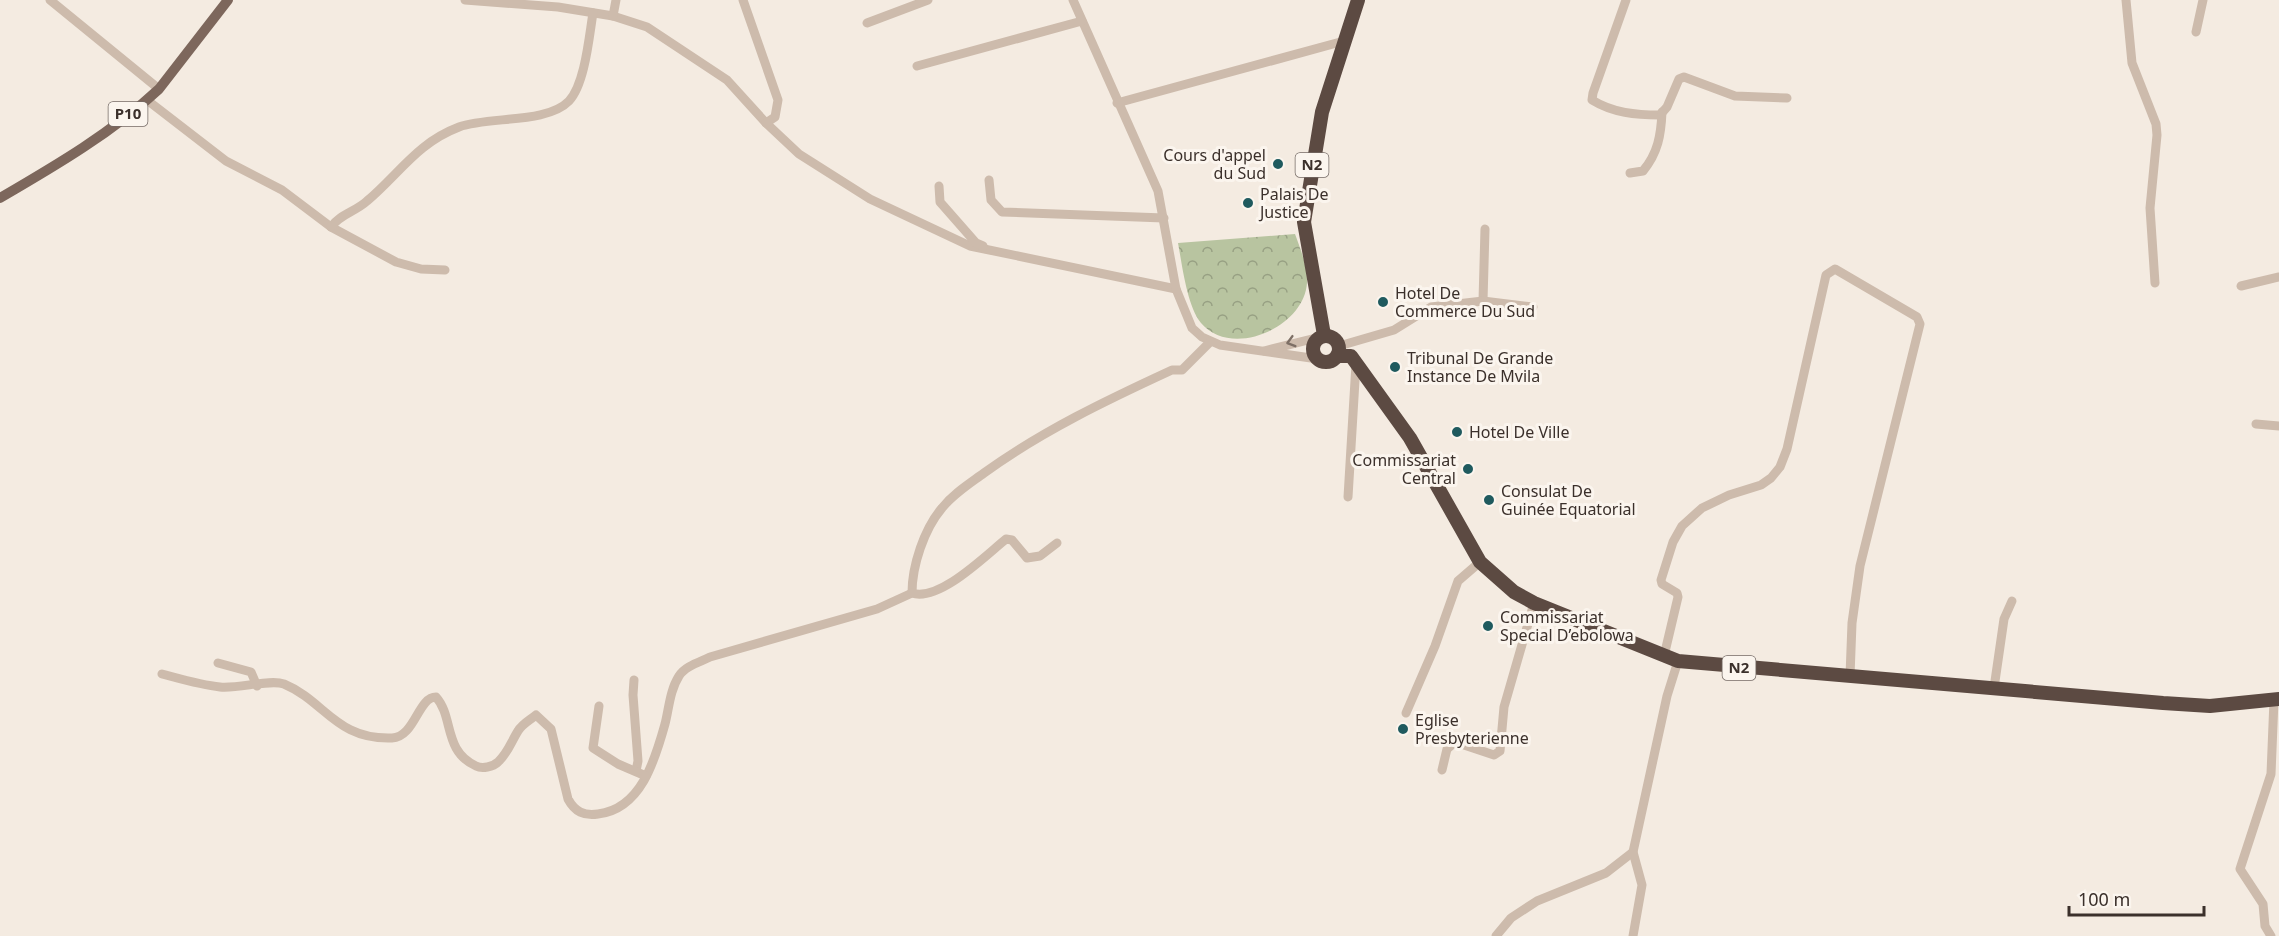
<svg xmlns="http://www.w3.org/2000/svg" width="2279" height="936" viewBox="0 0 2279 936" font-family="'Noto Sans',sans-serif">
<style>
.park{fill:url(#park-crowns)}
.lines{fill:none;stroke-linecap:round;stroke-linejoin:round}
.minor{stroke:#cdbbac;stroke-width:9}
.major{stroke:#7d675c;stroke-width:10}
.highway{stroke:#5c4a42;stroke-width:14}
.oneway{stroke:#7d6f65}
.poi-dot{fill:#1f5a5e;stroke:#fbf5ee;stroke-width:2}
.labels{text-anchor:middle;stroke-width:6;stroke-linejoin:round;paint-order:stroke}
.shield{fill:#fbf5ee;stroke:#756b66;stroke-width:1.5}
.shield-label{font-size:15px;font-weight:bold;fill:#3b302b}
.poi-label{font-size:16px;fill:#3b302b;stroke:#fbf5ee;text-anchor:start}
</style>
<defs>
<pattern id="park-crowns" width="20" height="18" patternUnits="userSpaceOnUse" patternTransform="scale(1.5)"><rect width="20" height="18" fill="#b8c4a0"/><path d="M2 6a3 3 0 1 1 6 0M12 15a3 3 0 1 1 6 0" fill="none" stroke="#97a083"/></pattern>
</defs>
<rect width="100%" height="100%" fill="#f4ebe1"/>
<path class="park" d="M 1295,234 C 1300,248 1308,267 1307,283 C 1304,328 1231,359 1201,323 C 1187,306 1182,264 1178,243 Z"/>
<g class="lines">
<g class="minor">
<polyline points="50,0 159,89"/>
<polyline points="465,0 558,7 613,16 647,27 727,80 766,123 799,154 870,199 970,246 1176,289"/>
<polyline points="743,0 778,100 775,117 766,123"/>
<polyline points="1073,0 1158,191 1176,289 1192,328 1202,337 1220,345 1318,359"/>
<path d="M 1626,0 L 1593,93 L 1592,100 C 1613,113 1636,115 1660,115 L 1667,107 L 1679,79 L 1684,77 L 1735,96 L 1787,98"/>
<polyline points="2126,0 2132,63 2156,124 2157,135 2150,208 2155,283"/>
<polyline points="613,16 616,0"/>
<polyline points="867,23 928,0"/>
<polyline points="2196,32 2203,0"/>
<polyline points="917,66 1082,21"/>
<polyline points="147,100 226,161 282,190 331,227 396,262 421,269 445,270"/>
<polyline points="1117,103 1344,41"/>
<path d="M 1630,173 L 1643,171 C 1658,153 1661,135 1662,112"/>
<polyline points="989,180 991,200 1002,212 1164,218"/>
<polyline points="939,186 940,202 976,243 983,246"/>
<path d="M 331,227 C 340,214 355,212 367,201 C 400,173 417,143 459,127 C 488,116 547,124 569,101 C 585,84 589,37 593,13"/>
<polyline points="2241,286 2279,277"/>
<polyline points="1483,301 1485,229"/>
<polyline points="1339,346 1394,330 1431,307 1483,301 1533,307"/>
<polyline points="1264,351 1320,337"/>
<polyline points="2256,424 2279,426"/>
<polyline points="1348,497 1356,364"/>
<path d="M 912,593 C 912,566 924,529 942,508 C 953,494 969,484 984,473 C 1042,431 1107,400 1172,370 L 1182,370 L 1210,342"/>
<polyline points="1664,656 1678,597 1677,593 1662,584 1661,580 1673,542 1682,526 1702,508 1729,495 1761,485 1771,478 1780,467 1787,449 1826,275 1835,269 1917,317 1920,324 1860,566 1852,623 1850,676"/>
<polyline points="218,663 251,672 257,686"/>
<path d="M 162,674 C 181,679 201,685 220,687 C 238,689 270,679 284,684 C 325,701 336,740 392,738 C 415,737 418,697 436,697 C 454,717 443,751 476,766 C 482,769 493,767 498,762 C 508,753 511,742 518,731 C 522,724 530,720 536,715 L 551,729 L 568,799 C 575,812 584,816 598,814 C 641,809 655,760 665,724 C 669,708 670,690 679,676 C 685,666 700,662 710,657 L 877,609 L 912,593 C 939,602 985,556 1006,539 L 1012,540 L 1027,558 L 1040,556 L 1057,543"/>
<polyline points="634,680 633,695 638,761 636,771"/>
<polyline points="1994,688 2004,619 2012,601"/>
<polyline points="599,706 593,748 618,764 646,776"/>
<polyline points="1406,713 1435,646 1458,581 1480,562"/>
<polyline points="1442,770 1447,749 1455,742 1494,755 1500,751 1504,707 1534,603"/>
<polyline points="1496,936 1511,918 1537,901 1606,873 1633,852"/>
<polyline points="1633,936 1642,885 1633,852 1667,696 1678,661"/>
<polyline points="2271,936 2265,926 2263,904 2240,869 2271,774 2274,700"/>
</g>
<path class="major" d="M 0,198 C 55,166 113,132 159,89 L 228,0"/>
<g class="highway">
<polyline points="1324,335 1304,222 1322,112 1358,0"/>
<circle cx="1326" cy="349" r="13"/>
<polyline points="1337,356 1351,356 1410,438 1480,562 1514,592 1534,603 1678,661 2163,703 2210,706 2279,699"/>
</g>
</g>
<defs><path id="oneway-chevron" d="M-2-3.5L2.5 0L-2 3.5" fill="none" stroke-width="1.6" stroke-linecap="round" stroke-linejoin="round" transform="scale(1.5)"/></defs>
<use class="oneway" href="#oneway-chevron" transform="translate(1291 342) rotate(164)"/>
<g class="poi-dot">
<circle cx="1278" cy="164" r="6"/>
<circle cx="1248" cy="203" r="6"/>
<circle cx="1383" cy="302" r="6"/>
<circle cx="1395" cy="367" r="6"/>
<circle cx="1457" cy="432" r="6"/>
<circle cx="1468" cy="469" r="6"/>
<circle cx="1489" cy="500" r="6"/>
<circle cx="1488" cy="626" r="6"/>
<circle cx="1403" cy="729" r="6"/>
</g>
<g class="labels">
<g class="shield">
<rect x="108.5" y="102" width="39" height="24" rx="4.5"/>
<rect x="1295.5" y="153" width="33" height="24" rx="4.5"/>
<rect x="1722.5" y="656" width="33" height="24" rx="4.5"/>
</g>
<g class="shield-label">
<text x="128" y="119">P10</text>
<text x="1312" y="170">N2</text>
<text x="1739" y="673">N2</text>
</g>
<g class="poi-label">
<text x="1266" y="161" text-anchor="end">Cours d'appel<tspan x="1266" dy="18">du Sud</tspan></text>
<text x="1260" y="200">Palais De<tspan x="1260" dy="18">Justice</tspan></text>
<text x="1395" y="299">Hotel De<tspan x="1395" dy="18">Commerce Du Sud</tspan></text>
<text x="1407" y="364">Tribunal De Grande<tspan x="1407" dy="18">Instance De Mvila</tspan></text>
<text x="1469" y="438">Hotel De Ville</text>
<text x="1456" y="466" text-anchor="end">Commissariat<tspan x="1456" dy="18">Central</tspan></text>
<text x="1501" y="497">Consulat De<tspan x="1501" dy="18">Guinée Equatorial</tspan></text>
<text x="1500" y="623">Commissariat<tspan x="1500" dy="18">Special D’ebolowa</tspan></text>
<text x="1415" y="726">Eglise<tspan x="1415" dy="18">Presbyterienne</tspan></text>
</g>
</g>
<path d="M2069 906v9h135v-9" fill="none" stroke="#3b302b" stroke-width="3"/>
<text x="2078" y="906" font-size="18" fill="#3b302b" stroke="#fbf5ee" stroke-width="4.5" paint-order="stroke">100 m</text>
</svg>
